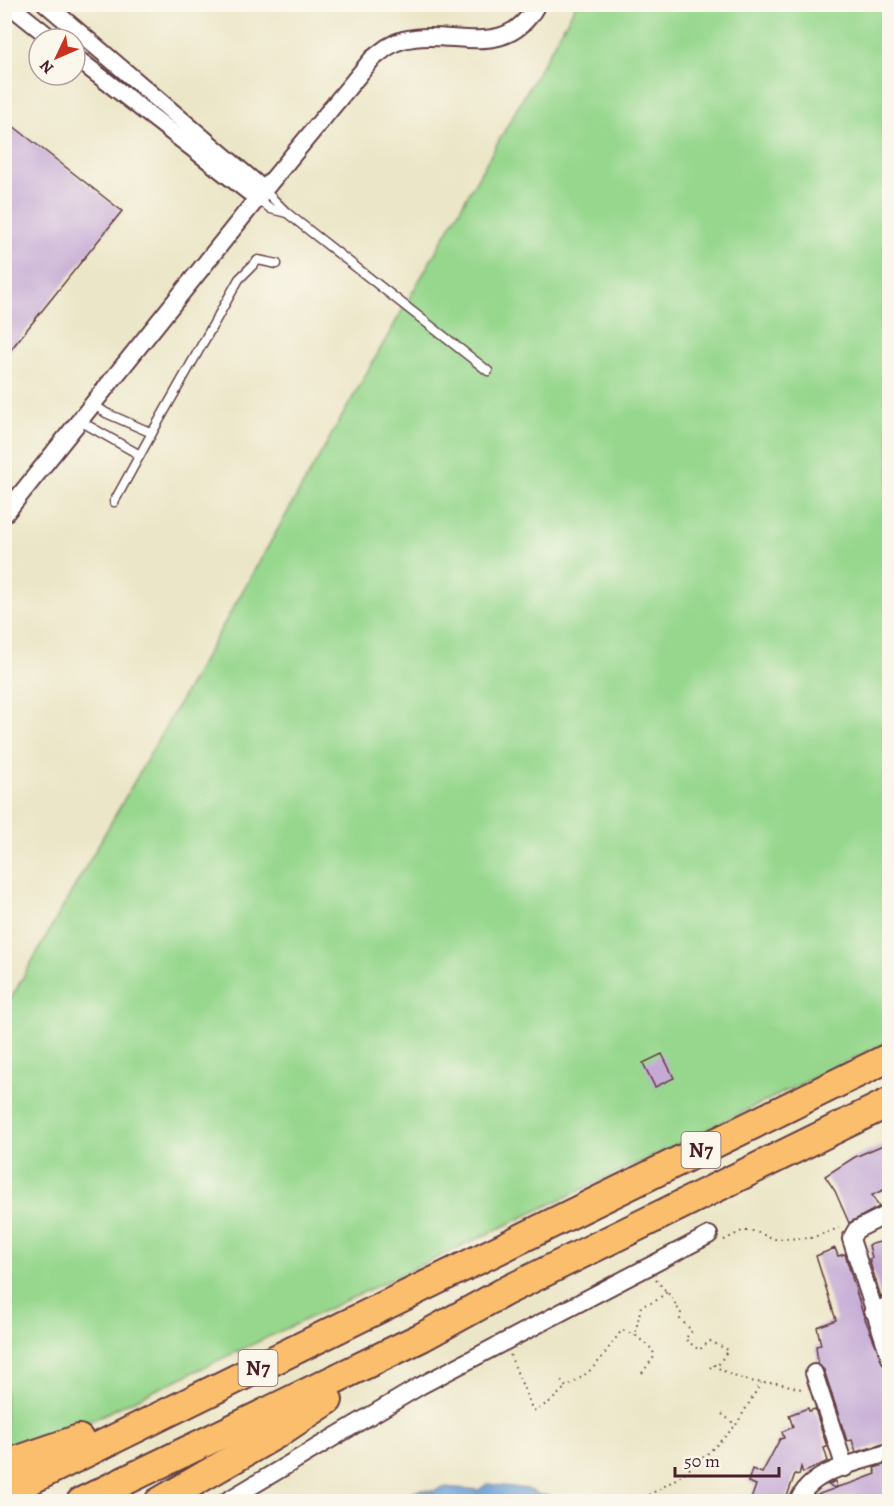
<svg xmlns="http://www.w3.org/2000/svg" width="894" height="1506" viewBox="0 0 894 1506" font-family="Alegreya,serif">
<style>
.green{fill:#96d78d;stroke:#707b5c;stroke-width:1.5}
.water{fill:#679ed4;stroke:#585e80;stroke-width:1.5}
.building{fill:#c5aad5}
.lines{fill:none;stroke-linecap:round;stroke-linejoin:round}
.lane-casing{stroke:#623d43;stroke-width:11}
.street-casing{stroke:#623d43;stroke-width:20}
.highway-casing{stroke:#623d43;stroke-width:32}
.path{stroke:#623d43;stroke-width:2;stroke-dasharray:1.5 4.5;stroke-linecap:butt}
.lane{stroke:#fff;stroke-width:8}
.street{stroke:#fff;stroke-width:16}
.highway{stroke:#fabe6d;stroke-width:28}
.labels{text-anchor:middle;stroke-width:4.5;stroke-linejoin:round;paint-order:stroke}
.shield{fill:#fbf7ec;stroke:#7f6065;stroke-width:1.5}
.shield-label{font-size:21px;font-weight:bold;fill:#4a1f2b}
</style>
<rect width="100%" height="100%" fill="#fbf7ec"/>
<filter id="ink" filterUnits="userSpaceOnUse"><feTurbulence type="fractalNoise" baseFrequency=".0167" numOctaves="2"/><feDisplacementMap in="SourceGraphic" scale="12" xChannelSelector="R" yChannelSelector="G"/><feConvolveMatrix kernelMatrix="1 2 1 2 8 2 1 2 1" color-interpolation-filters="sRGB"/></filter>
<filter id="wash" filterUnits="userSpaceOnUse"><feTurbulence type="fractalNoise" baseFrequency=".008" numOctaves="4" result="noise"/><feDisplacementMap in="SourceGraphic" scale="24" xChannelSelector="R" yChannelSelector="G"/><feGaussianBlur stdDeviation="1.35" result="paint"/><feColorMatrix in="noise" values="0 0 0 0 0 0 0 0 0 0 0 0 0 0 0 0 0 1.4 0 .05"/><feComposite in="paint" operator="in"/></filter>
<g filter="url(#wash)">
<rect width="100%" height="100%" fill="#ece6c8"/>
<polygon class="green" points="576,5 889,5 889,1041 649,1158 79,1426 5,1453 5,1009"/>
<polygon class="water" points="487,1484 527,1489 540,1495 549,1495 554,1501 403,1501 410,1494 420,1490 435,1491 443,1487 479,1490"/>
<g id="blocks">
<g class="building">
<polygon points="4,119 122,211 4,358"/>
<polygon points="662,1054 674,1078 655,1087 643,1063"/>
<polygon points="890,1142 890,1187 872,1195 879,1207 849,1223 835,1191 825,1176 855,1157"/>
<polygon points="890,1239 890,1295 881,1297 869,1259 872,1258 869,1245"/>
<polygon points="835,1248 838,1256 845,1254 863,1314 890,1380 890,1442 856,1452 852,1440 847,1441 824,1370 818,1364 816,1346 821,1345 817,1327 836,1320 816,1256"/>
<polygon points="808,1408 809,1411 815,1409 827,1447 824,1448 828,1461 803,1473 801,1467 799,1475 795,1474 785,1502 750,1502 756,1485 748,1482 752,1469 762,1473 780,1439 784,1438 782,1432 793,1427 789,1415"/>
<polygon points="890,1463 890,1502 810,1502 814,1496 836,1488 828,1485 830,1484 835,1481 837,1487 852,1483 876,1474 874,1468"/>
</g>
</g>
</g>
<g filter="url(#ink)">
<use href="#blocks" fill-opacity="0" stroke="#623d43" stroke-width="1.5"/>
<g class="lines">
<g class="lane-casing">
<g id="lane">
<polyline points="264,190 287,213 488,371"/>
<polyline points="258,199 271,209 287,213"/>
<polyline points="93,404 106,413 152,433 114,502"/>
<polyline points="80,421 140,455"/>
<polyline points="152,433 239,279 258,260 277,264"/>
</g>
</g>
<g class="street-casing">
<g id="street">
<polyline points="8,4 52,39"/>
<polyline points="46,4 264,190"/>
<polyline points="75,57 258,199"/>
<path d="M 4,515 L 264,190 L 372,59 C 382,51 391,43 403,40 C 452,27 506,63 537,4"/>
<polyline points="890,1213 856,1230 851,1239 890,1358"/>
<polyline points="873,1311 890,1305"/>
<polyline points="814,1373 845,1468"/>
<polyline points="225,1502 420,1386 709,1235"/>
<path d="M 798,1502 C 810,1469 860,1463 890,1452"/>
</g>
</g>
<g class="highway-casing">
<g id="highway">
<polyline points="4,1465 79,1439"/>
<polyline points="4,1493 890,1057"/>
<polyline points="81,1502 422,1337 504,1292 890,1102"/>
<polyline points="159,1502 278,1433 328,1400"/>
</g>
</g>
<g class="path">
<polyline points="724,1240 742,1231 753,1231 775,1239 811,1238 839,1228"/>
<polyline points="656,1280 675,1301 675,1305 681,1312 680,1319 692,1331 685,1339 699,1350 710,1341 728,1350 717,1367"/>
<polyline points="510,1355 531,1406 535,1411 551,1401 566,1387"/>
<path d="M 710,1368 L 713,1364 C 731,1378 754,1384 775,1383 C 783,1383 794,1388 803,1389"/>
<polyline points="642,1373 654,1357 653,1350 635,1335 641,1306 654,1302 667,1292"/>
<path d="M 561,1381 L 566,1387 C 598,1369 601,1357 622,1330 L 635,1335"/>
<polyline points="722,1414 736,1425 761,1383"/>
<path d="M 632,1502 C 674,1486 705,1458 736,1425"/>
</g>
<use href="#lane" class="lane"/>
<use href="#street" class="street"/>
<use href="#highway" class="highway"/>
</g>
</g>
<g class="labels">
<g class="shield">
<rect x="681.5" y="1132" width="39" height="36" rx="4.5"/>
<rect x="238.5" y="1350" width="39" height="36" rx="4.5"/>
</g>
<g class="shield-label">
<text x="701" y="1157">N7</text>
<text x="258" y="1375">N7</text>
</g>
</g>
<rect width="894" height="1506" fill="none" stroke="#fbf7ec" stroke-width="24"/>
<g transform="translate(57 57) rotate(226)"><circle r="28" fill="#fbf7ec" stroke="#b4a19f" stroke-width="1.5"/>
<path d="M0-4.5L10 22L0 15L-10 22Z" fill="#c8321e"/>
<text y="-9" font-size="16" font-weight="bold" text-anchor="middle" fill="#4a1f2b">N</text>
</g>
<path d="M675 1467v9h104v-9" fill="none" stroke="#4a1f2b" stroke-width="3"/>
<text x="684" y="1467" font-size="18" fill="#4a1f2b" stroke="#fbf7ec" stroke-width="4.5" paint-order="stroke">50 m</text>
</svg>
